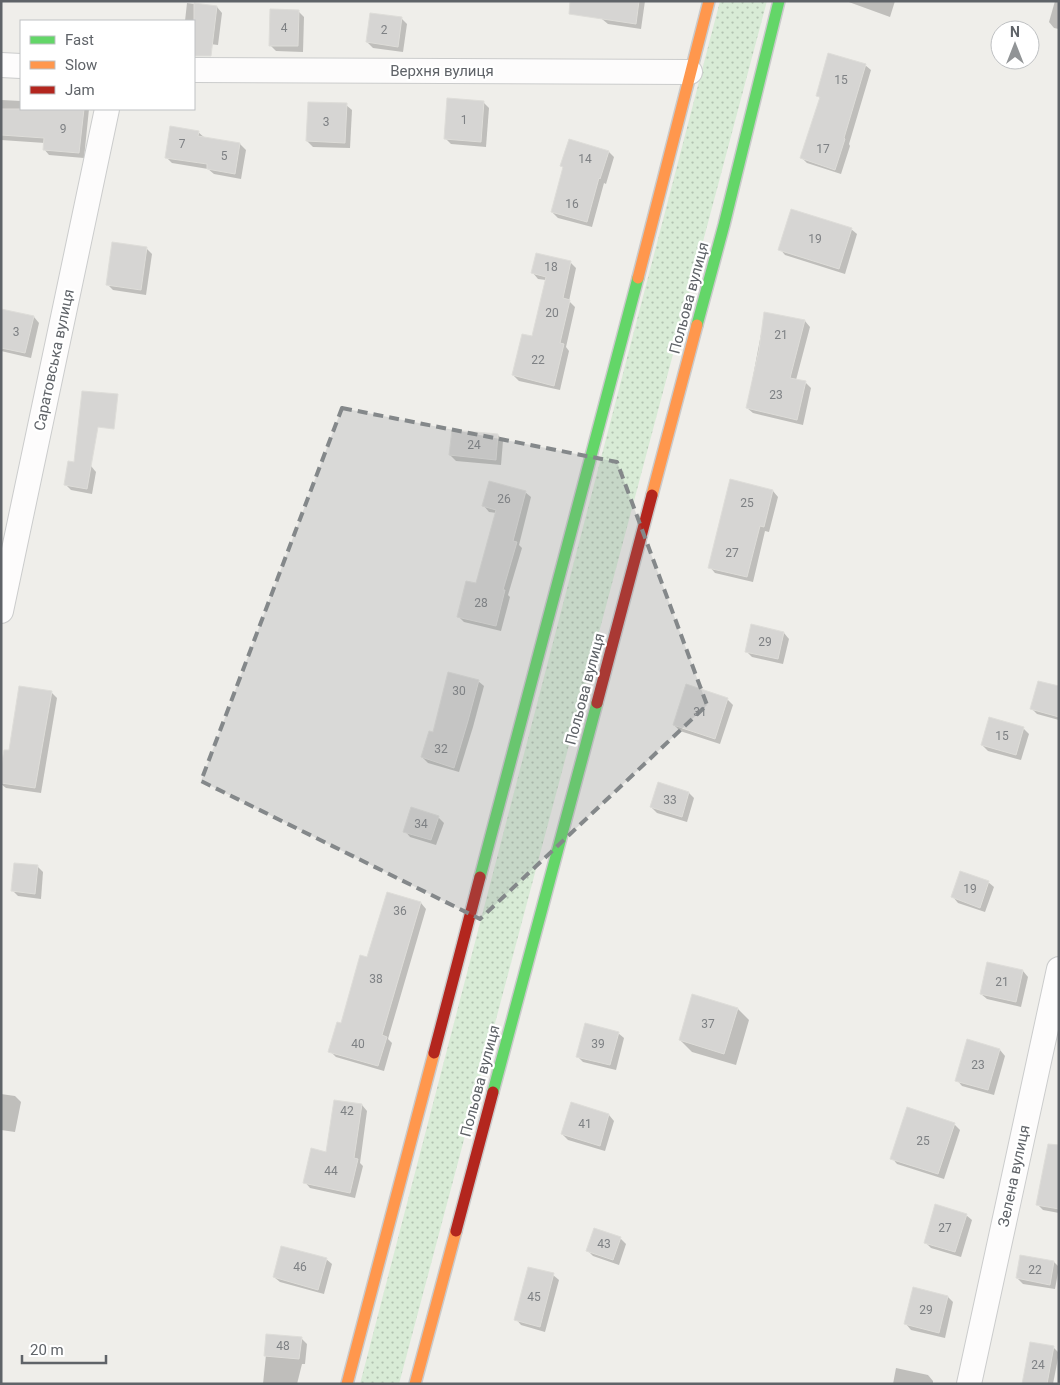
<svg xmlns="http://www.w3.org/2000/svg" width="1060" height="1385" viewBox="0 0 1060 1385" font-family="Roboto,sans-serif">
<style>
.grass{fill:url(#grass-dots)}
.shadow{fill:#0003}
.building{fill:#d6d5d3;stroke:#deddd9}
.lines{fill:none;stroke-linecap:round;stroke-linejoin:round}
.street-casing{stroke:#cbcccc;stroke-width:26}
.fast-casing{stroke:#cacacb;stroke-width:14}
.slow-casing{stroke:#cacacb;stroke-width:14}
.jam-casing{stroke:#cacacb;stroke-width:14}
.street{stroke:#fdfcfc;stroke-width:24}
.fast{stroke:#63d668;stroke-width:11}
.slow{stroke:#ff974d;stroke-width:11}
.jam{stroke:#b3261e;stroke-width:11}
.marked{fill:#84888a;fill-opacity:0.2;stroke:#84888a;stroke-width:4;stroke-dasharray:10 6;stroke-linejoin:round}
.labels{text-anchor:middle;stroke-width:4.5;stroke-linejoin:round;paint-order:stroke}
.number-label{font-size:12px;fill:#7e8184}
.street-label{font-size:15px;fill:#5f6368;stroke:#fff}
</style>
<defs>
<pattern id="grass-dots" width="8" height="8" patternUnits="userSpaceOnUse" patternTransform="scale(1.25)"><rect width="8" height="8" fill="#d8ebd6"/><path d="M2 2h.1M6 6h.1" fill="none" stroke="#b2c2b1" stroke-width="1.8" stroke-linecap="round"/></pattern>
</defs>
<rect width="100%" height="100%" fill="#efeeea"/>
<polygon class="grass" points="720,1 767,1 399,1384 360,1384"/>
<g class="shadow">
<polygon points="605,1 645,1 641,29 608,24 602,19"/>
<polygon points="846,1 895,1 890,17"/>
<polygon points="1055,1 1059,1 1059,29 1054,28 1049,22"/>
<polygon points="187,3 217,7 222,13 218,45 194,42 194,21 185,21"/>
<polygon points="298,11 304,17 303,52 276,51 270,45"/>
<polygon points="401,18 407,24 403,52 373,48 367,42"/>
<polygon points="865,65 871,70 849,144 850,146 841,174 807,163 802,158 821,99 817,95"/>
<polygon points="1,100 21,101 21,109 89,109 84,158 49,155 44,149 45,143 1,140"/>
<polygon points="483,102 489,108 486,147 451,144 445,138"/>
<polygon points="346,105 352,110 350,148 313,147 307,141"/>
<polygon points="198,132 205,138 240,144 246,150 241,179 214,174 208,169 172,163 166,157"/>
<polygon points="609,152 614,157 606,184 604,183 592,227 558,218 552,212 564,168 562,166"/>
<polygon points="851,229 857,234 845,274 785,255 780,249"/>
<polygon points="147,249 152,254 146,295 113,290 107,284"/>
<polygon points="537,254 571,263 576,268 569,301 575,307 566,347 569,351 560,390 519,381 513,375 533,338 546,280 538,279 533,273"/>
<polygon points="1,310 34,317 39,323 31,358 1,351"/>
<polygon points="765,313 805,321 810,327 796,380 805,382 811,388 803,425 753,413 747,408"/>
<polygon points="498,435 503,441 501,465 456,461 450,455"/>
<polygon points="91,466 96,472 92,494 71,490 65,484"/>
<polygon points="731,481 773,491 778,497 769,532 765,531 753,582 715,573 710,567"/>
<polygon points="525,492 531,497 519,545 522,548 508,595 510,597 501,631 464,622 458,616 476,584 497,513 489,512 484,506"/>
<polygon points="784,633 789,639 783,664 752,657 746,651"/>
<polygon points="478,681 484,686 473,727 459,772 428,763 422,757 434,734"/>
<polygon points="1059,688 1059,720 1037,714 1031,708"/>
<polygon points="51,692 57,698 41,793 6,788 1,784 1,775"/>
<polygon points="727,699 733,705 720,744 680,731 674,725"/>
<polygon points="1023,728 1029,734 1021,760 988,751 982,745"/>
<polygon points="689,793 694,798 687,822 657,813 651,807"/>
<polygon points="438,817 444,823 436,845 410,837 405,831"/>
<polygon points="38,867 43,872 41,899 18,896 13,891"/>
<polygon points="988,882 994,887 985,912 958,903 953,897"/>
<polygon points="421,903 426,909 388,1039 392,1043 384,1071 336,1057 330,1051 368,958"/>
<polygon points="1023,971 1028,977 1021,1007 987,999 981,994"/>
<polygon points="738,1009 749,1020 736,1065 692,1052 680,1040"/>
<polygon points="618,1033 624,1038 616,1070 583,1062 577,1056"/>
<polygon points="1000,1050 1005,1056 994,1095 962,1086 957,1080"/>
<polygon points="1,1094 15,1096 21,1102 15,1132 1,1130"/>
<polygon points="362,1105 367,1111 360,1163 363,1166 355,1198 310,1188 305,1182"/>
<polygon points="609,1115 614,1121 605,1151 568,1140 562,1134"/>
<polygon points="954,1124 960,1130 944,1179 897,1164 892,1158"/>
<polygon points="1059,1182 1059,1213 1043,1210 1037,1204"/>
<polygon points="966,1215 972,1220 961,1257 931,1248 925,1242"/>
<polygon points="620,1238 626,1244 619,1265 593,1256 588,1251"/>
<polygon points="326,1259 332,1264 324,1294 280,1282 274,1277"/>
<polygon points="1054,1262 1059,1267 1055,1289 1023,1284 1017,1278"/>
<polygon points="553,1275 559,1280 545,1332 521,1325 516,1319"/>
<polygon points="948,1297 953,1302 945,1338 911,1330 906,1324"/>
<polygon points="268,1335 301,1338 307,1344 305,1364 302,1364 297,1384 263,1384"/>
<polygon points="1053,1347 1059,1353 1053,1384 1023,1384"/>
<polygon points="896,1368 928,1375 933,1381 933,1384 893,1384"/>
</g>
<g class="building">
<polygon points="570,1 639,1 636,24 569,14"/>
<polygon points="194,3 217,6 211,56 194,56"/>
<polygon points="270,9 299,10 298,46 269,46"/>
<polygon points="370,13 402,17 398,47 366,42"/>
<polygon points="828,53 866,64 844,138 845,139 835,170 800,158 820,97 816,96"/>
<polygon points="447,98 484,101 481,142 444,139"/>
<polygon points="308,102 347,103 345,143 306,141"/>
<polygon points="1,109 84,109 79,153 43,150 44,138 1,135"/>
<polygon points="170,126 199,131 198,136 240,143 235,174 207,169 207,164 165,158"/>
<polygon points="569,139 609,151 600,179 599,178 587,222 551,212 563,167 560,166"/>
<polygon points="791,209 852,228 839,269 778,250"/>
<polygon points="112,242 147,247 141,290 106,285"/>
<polygon points="536,253 571,261 563,298 570,300 560,343 564,344 554,386 512,375 522,334 532,336 546,277 531,273"/>
<polygon points="1,309 34,316 25,353 1,348"/>
<polygon points="764,312 805,320 790,378 806,381 797,420 746,408 759,350"/>
<polygon points="82,391 118,394 114,429 98,427 87,489 64,485 68,461 74,462"/>
<polygon points="452,430 498,434 496,460 449,455"/>
<polygon points="730,479 773,490 764,527 760,526 747,577 708,568"/>
<polygon points="489,481 526,491 513,541 517,542 503,590 505,590 496,626 457,617 466,581 476,583 496,510 482,506"/>
<polygon points="751,624 784,632 778,659 745,652"/>
<polygon points="448,672 479,680 468,721 454,768 421,757 429,731 433,732"/>
<polygon points="1038,681 1059,686 1059,717 1030,709"/>
<polygon points="686,684 728,698 715,739 673,725"/>
<polygon points="19,686 52,691 35,788 1,783 1,767 4,750 9,750"/>
<polygon points="989,717 1024,727 1016,755 981,745"/>
<polygon points="658,782 689,792 682,817 650,807"/>
<polygon points="411,807 439,816 431,840 403,832"/>
<polygon points="14,863 38,865 35,894 11,891"/>
<polygon points="960,871 989,881 980,908 951,897"/>
<polygon points="387,892 421,902 382,1035 387,1037 378,1066 328,1052 337,1022 341,1023 360,955 367,957"/>
<polygon points="987,962 1023,970 1016,1002 980,994"/>
<polygon points="692,994 738,1008 724,1054 679,1040"/>
<polygon points="585,1023 619,1032 610,1065 576,1057"/>
<polygon points="967,1039 1000,1049 988,1090 955,1081"/>
<polygon points="334,1100 362,1104 354,1158 358,1159 350,1193 303,1183 311,1148 326,1152"/>
<polygon points="571,1102 609,1114 600,1146 561,1134"/>
<polygon points="907,1107 955,1123 938,1174 890,1159"/>
<polygon points="1048,1144 1059,1145 1059,1209 1036,1205"/>
<polygon points="935,1204 967,1214 955,1252 924,1243"/>
<polygon points="594,1228 621,1237 613,1260 586,1251"/>
<polygon points="281,1246 327,1258 318,1290 273,1277"/>
<polygon points="1020,1255 1054,1261 1050,1285 1016,1278"/>
<polygon points="528,1267 554,1273 540,1327 514,1320"/>
<polygon points="913,1287 948,1296 939,1333 904,1324"/>
<polygon points="266,1334 302,1337 299,1359 264,1356"/>
<polygon points="1030,1342 1054,1346 1047,1384 1022,1384"/>
</g>
<g class="lines">
<g class="street-casing">
<g id="street">
<polyline points="1,65 21,66"/>
<polyline points="194,70 690,72"/>
<polyline points="1,611 107,109"/>
<polyline points="969,1384 1059,969"/>
</g>
</g>
<g class="fast-casing">
<g id="fast">
<polyline points="697,325 724,225 779,1"/>
<polyline points="480,877 638,278"/>
<polyline points="493,1092 597,703"/>
</g>
</g>
<g class="slow-casing">
<g id="slow">
<polyline points="638,278 709,1"/>
<polyline points="652,495 697,325"/>
<polyline points="347,1384 434,1053"/>
<polyline points="415,1384 456,1231"/>
</g>
</g>
<g class="jam-casing">
<g id="jam">
<polyline points="597,703 652,495"/>
<polyline points="434,1053 480,877"/>
<polyline points="456,1231 493,1092"/>
</g>
</g>
<use href="#street" class="street"/>
<use href="#fast" class="fast"/>
<use href="#slow" class="slow"/>
<use href="#jam" class="jam"/>
</g>
<path class="marked" d="M 342,408 L 617,462 L 707,705 L 480,919 L 201,781 Z"/>
<g class="labels">
<g class="number-label">
<text x="284" y="32">4</text>
<text x="384" y="34">2</text>
<text x="841" y="84">15</text>
<text x="464" y="124">1</text>
<text x="326" y="126">3</text>
<text x="63" y="133">9</text>
<text x="182" y="148">7</text>
<text x="823" y="153">17</text>
<text x="224" y="160">5</text>
<text x="585" y="163">14</text>
<text x="572" y="208">16</text>
<text x="815" y="243">19</text>
<text x="551" y="271">18</text>
<text x="552" y="317">20</text>
<text x="16" y="336">3</text>
<text x="781" y="339">21</text>
<text x="538" y="364">22</text>
<text x="776" y="399">23</text>
<text x="474" y="449">24</text>
<text x="504" y="503">26</text>
<text x="747" y="507">25</text>
<text x="732" y="557">27</text>
<text x="481" y="607">28</text>
<text x="765" y="646">29</text>
<text x="459" y="695">30</text>
<text x="700" y="716">31</text>
<text x="1002" y="740">15</text>
<text x="441" y="753">32</text>
<text x="670" y="804">33</text>
<text x="421" y="828">34</text>
<text x="970" y="893">19</text>
<text x="400" y="915">36</text>
<text x="376" y="983">38</text>
<text x="1002" y="986">21</text>
<text x="708" y="1028">37</text>
<text x="358" y="1048">40</text>
<text x="598" y="1048">39</text>
<text x="978" y="1069">23</text>
<text x="347" y="1115">42</text>
<text x="585" y="1128">41</text>
<text x="923" y="1145">25</text>
<text x="331" y="1175">44</text>
<text x="945" y="1232">27</text>
<text x="604" y="1248">43</text>
<text x="300" y="1271">46</text>
<text x="1035" y="1274">22</text>
<text x="534" y="1301">45</text>
<text x="926" y="1314">29</text>
<text x="283" y="1350">48</text>
<text x="1038" y="1369">24</text>
</g>
<g class="street-label">
<text x="442" y="76">Верхня вулиця</text>
<text transform="translate(689 298) rotate(-75)" y="5">Польова вулиця</text>
<text transform="translate(54 360) rotate(-78)" y="5">Саратовська вулиця</text>
<text transform="translate(585 689) rotate(-75)" y="5">Польова вулиця</text>
<text transform="translate(480 1081) rotate(-75)" y="5">Польова вулиця</text>
<text transform="translate(1014 1176) rotate(-78)" y="5">Зелена вулиця</text>
</g>
</g>
<rect width="1060" height="1385" fill="none" stroke="#5f6368" stroke-width="5"/>
<rect x="20" y="20" width="175" height="90" fill="#ffffff" stroke="#bfc1c3"/>
<rect x="30" y="36" width="25" height="8" fill="#63d668" stroke="#bfc1c3"/>
<text x="65" y="45" font-size="15" fill="#5f6368">Fast</text>
<rect x="30" y="61" width="25" height="8" fill="#ff974d" stroke="#bfc1c3"/>
<text x="65" y="70" font-size="15" fill="#5f6368">Slow</text>
<rect x="30" y="86" width="25" height="8" fill="#b3261e" stroke="#bfc1c3"/>
<text x="65" y="95" font-size="15" fill="#5f6368">Jam</text>
<g transform="translate(1015 45)"><circle r="24" fill="#ffffff" stroke="#bfc1c3"/>
<path d="M0-4L9 19L0 12L-9 19Z" fill="#919496"/>
<text y="-8" font-size="14" font-weight="bold" text-anchor="middle" fill="#5f6368">N</text>
</g>
<path d="M22 1355v8h84v-8" fill="none" stroke="#5f6368" stroke-width="2.5"/>
<text x="30" y="1355" font-size="15" fill="#5f6368" stroke="#ffffff" stroke-width="4" paint-order="stroke">20 m</text>
</svg>
